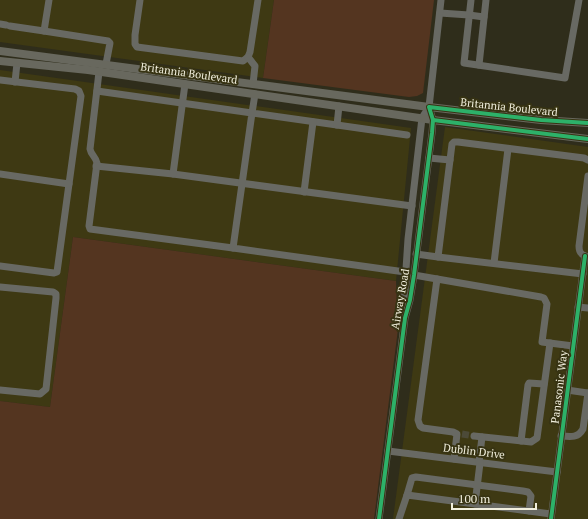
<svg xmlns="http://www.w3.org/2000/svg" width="588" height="519" viewBox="0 0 588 519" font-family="'PT Serif',serif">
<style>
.built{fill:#3e3913}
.green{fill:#543520}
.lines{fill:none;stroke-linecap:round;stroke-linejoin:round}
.minor-tunnel{stroke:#4c4a38;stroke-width:7;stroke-dasharray:7 3.5;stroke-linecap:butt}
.minor{stroke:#686963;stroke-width:7}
.major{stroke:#68685e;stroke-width:8}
.cycleway-casing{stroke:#373313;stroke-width:6}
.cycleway{stroke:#2db169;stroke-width:4}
.labels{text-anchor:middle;stroke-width:4;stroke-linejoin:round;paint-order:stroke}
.street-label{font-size:11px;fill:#f1efdd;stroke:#373313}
</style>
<rect width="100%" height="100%" fill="#2f2d1b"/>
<g class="built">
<polygon points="0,0 274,0 263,78 0,42"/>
<polygon points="0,70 411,128 396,281 73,237 50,407 0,401"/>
<polygon points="445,127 588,147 588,519 393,519"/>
</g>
<g class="green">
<polygon points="274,0 434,0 423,93 417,96 409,97 263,78"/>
<polygon points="73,237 396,281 398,329 374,519 0,519 0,401 50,407"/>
</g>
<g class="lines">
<polyline class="minor-tunnel" points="462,434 474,436"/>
<g class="minor">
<polyline points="140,0 135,35 135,44 137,47 243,61 248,57 250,52 258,0"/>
<polyline points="471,0 464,63 565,78 579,0"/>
<polyline points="440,13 469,15 484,17"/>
<polyline points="0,24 6,25"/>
<polyline points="10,26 44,31 49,0"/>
<polyline points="44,31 108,41 110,43 106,64"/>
<polyline points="248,57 255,66 253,84"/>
<polyline points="479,65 486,0"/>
<path d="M 99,72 L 90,149 C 91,155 96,157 97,163 L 89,226 L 90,229 L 233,248"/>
<polyline points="0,80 75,89 79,91 81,96 57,272 54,273 0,266"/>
<polyline points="15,82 17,63"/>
<polyline points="185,84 173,174 412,206"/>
<polyline points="97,91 252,113 233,248 405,272"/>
<polyline points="255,94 252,113 337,125"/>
<polyline points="339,106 337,125 407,135"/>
<polyline points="450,160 452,144 454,142 458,142 584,158 588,160"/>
<polyline points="96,166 173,174"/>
<polyline points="0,174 69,184"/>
<polyline points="304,192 313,122"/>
<polyline points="416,254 438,257 450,160 429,158"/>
<path d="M 585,256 C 580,254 579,251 579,246 L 588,176"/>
<polyline points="438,257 583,274"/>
<polyline points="494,263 508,149"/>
<polyline points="414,275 541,297 544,298 547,304 542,342 573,346"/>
<polyline points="437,279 418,420 420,426 423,428 453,432 457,434 454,459"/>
<polyline points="0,287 53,292 56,294 56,298 46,389 40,394 0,390"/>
<polyline points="578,307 588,308"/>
<polyline points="405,312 404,299 408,239 422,118 429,107 441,0"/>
<polyline points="567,390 588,393"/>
<polyline points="474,436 531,442 537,438 550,343"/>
<path d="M 561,436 C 571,437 578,438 583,429 L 588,393"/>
<polyline points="521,441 528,385 529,383 544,384"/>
<polyline points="388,451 557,472"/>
<polyline points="479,462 482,437"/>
<polyline points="407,495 412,478 416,477 523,491 528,492 531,496 529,511"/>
<polyline points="475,504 480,463"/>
<polyline points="379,519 405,318 410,300 414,275 432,133 433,120 429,107"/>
<polyline points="399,519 407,495 551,514"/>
<polyline points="551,519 585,256"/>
</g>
<g class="major">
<polyline points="0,51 429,107 541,120 588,123"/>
<polyline points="0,61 88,70 433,120 588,139"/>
</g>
<g class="cycleway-casing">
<g id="cycleway">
<polyline points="433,120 588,139"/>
<polyline points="379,519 405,318 410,300 414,275 432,133 433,120 429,107 541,120 588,123"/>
<polyline points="551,519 585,256"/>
</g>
</g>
<use href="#cycleway" class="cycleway"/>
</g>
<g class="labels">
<g class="street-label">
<text transform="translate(189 73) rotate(8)" y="4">Britannia Boulevard</text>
<text transform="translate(509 107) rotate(6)" y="4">Britannia Boulevard</text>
<text transform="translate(400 299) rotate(-80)" y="4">Airway Road</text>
<text transform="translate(559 387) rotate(-83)" y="4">Panasonic Way</text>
<text transform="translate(474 451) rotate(7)" y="4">Dublin Drive</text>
</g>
</g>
<path d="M452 503v6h84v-6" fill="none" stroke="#f1efdd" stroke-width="2"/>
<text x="458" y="503" font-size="12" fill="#f1efdd" stroke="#373313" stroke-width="3" paint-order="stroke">100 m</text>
</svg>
